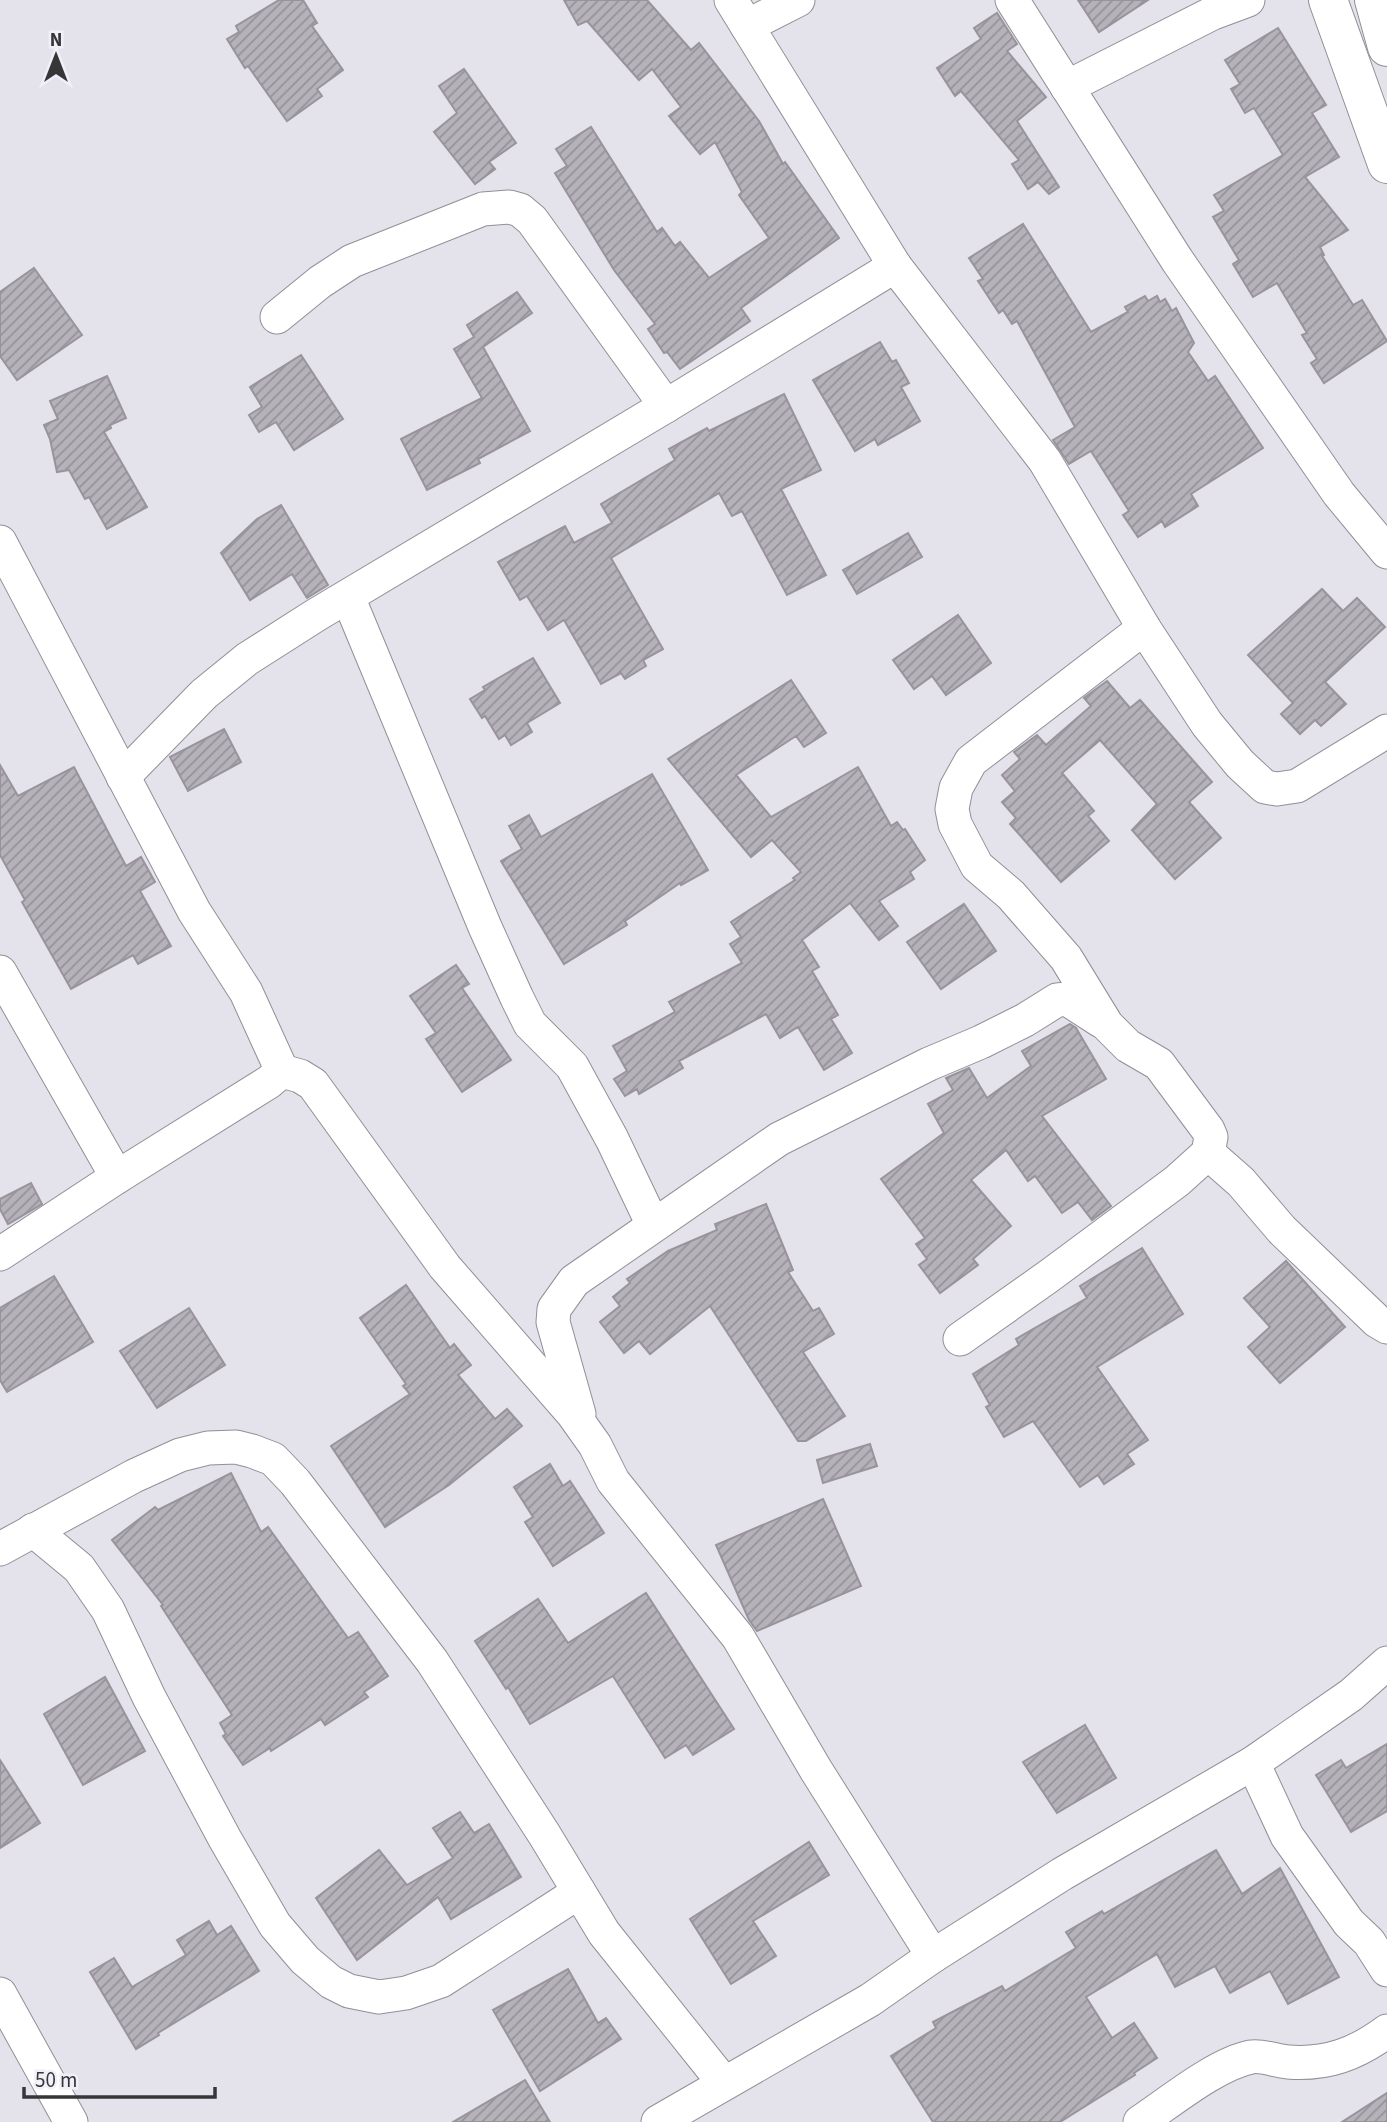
<svg xmlns="http://www.w3.org/2000/svg" width="1387" height="2122" viewBox="0 0 1387 2122" font-family="'Source Sans 3',sans-serif">
<style>
.building{fill:url(#building-hatch);stroke:#99949c;stroke-width:2}
.lines{fill:none;stroke-linecap:round;stroke-linejoin:round}
.minor-casing{stroke:#918f97;stroke-width:35}
.major-casing{stroke:#918f97;stroke-width:40}
.minor{stroke:#fff;stroke-width:33}
.major{stroke:#fff;stroke-width:38}
</style>
<defs>
<pattern id="building-hatch" width="6" height="6" patternUnits="userSpaceOnUse" patternTransform="scale(1.75)"><rect width="6" height="6" fill="#b6b2ba"/><path d="M-1 1l2-2M0 6l6-6M5 7l2-2" fill="none" stroke="#959298"/></pattern>
</defs>
<rect width="100%" height="100%" fill="#e4e2eb"/>
<g class="building">
<polygon points="279,0 303,0 317,23 312,26 343,70 317,89 322,96 287,121 248,66 245,68 227,39 239,32 236,26"/>
<polygon points="564,0 647,0 691,50 699,43 759,121 783,164 785,162 839,238 741,308 750,321 680,369 667,352 664,353 648,329 655,324 614,270 555,173 567,166 556,149 591,127 657,232 662,228 675,246 680,242 709,278 769,238 739,195 742,192 715,142 700,154 669,116 681,107 652,69 639,80 587,21 578,25"/>
<polygon points="1078,0 1148,0 1099,32"/>
<polygon points="997,13 1017,44 1007,51 1046,97 1017,121 1059,187 1049,194 1038,182 1028,189 1012,164 1019,160 961,91 955,96 937,68 981,39 974,28"/>
<polygon points="1278,28 1326,105 1312,113 1339,157 1305,177 1348,230 1320,247 1324,255 1322,256 1353,305 1362,300 1387,341 1324,383 1311,363 1317,359 1302,335 1307,333 1277,283 1253,297 1233,264 1239,260 1213,217 1224,211 1214,195 1283,155 1254,108 1245,113 1231,89 1240,84 1225,60"/>
<polygon points="464,69 516,143 489,162 495,169 475,184 434,132 457,113 439,86"/>
<polygon points="1023,224 1091,332 1128,312 1125,307 1145,296 1148,301 1157,296 1160,302 1165,299 1172,311 1176,308 1194,343 1188,352 1208,381 1215,376 1263,448 1191,494 1198,506 1165,527 1162,521 1138,537 1123,515 1129,511 1091,451 1069,464 1053,440 1075,427 1017,321 1012,324 1003,310 999,313 978,281 983,279 969,258"/>
<polygon points="34,268 82,335 17,380 0,356 0,292"/>
<polygon points="517,292 532,313 483,347 530,431 478,459 480,463 427,490 401,439 482,398 454,349 474,337 467,325"/>
<polygon points="880,342 892,362 896,360 909,383 901,387 920,421 878,445 875,439 855,451 813,380"/>
<polygon points="301,355 343,419 294,450 276,422 259,432 249,415 262,407 250,387"/>
<polygon points="107,376 126,418 110,425 111,428 104,432 147,507 107,529 89,497 85,499 69,470 57,472 50,439 44,425 58,419 50,401"/>
<polygon points="784,394 821,470 781,489 826,575 787,595 742,511 732,516 719,493 611,558 663,649 643,660 646,666 625,679 621,673 601,684 564,620 548,630 527,596 520,600 498,562 565,526 574,543 612,523 601,504 675,460 669,449 707,428 709,431"/>
<polygon points="281,505 328,585 307,598 292,574 250,600 221,553 257,519"/>
<polygon points="908,533 922,557 857,594 843,570"/>
<polygon points="1322,589 1343,611 1357,598 1385,627 1325,682 1346,704 1321,726 1315,720 1300,734 1281,714 1293,703 1248,655"/>
<polygon points="958,615 991,663 946,695 932,676 914,689 893,660"/>
<polygon points="533,658 560,703 527,723 532,732 511,745 505,735 499,739 485,716 482,718 470,699 485,690 483,687"/>
<polygon points="791,680 826,733 804,747 796,736 736,775 771,817 858,767 891,826 897,822 903,830 905,829 925,860 910,872 914,879 879,901 898,926 879,940 850,903 802,940 819,967 812,971 838,1015 831,1019 852,1053 824,1070 798,1027 780,1038 766,1014 679,1061 683,1068 639,1094 637,1089 625,1096 614,1079 627,1071 613,1046 675,1012 669,1002 742,963 730,944 741,937 731,922 795,880 793,878 801,872 772,840 751,857 668,759"/>
<polygon points="1107,681 1130,708 1140,700 1212,782 1189,802 1221,838 1175,879 1132,830 1157,804 1100,740 1062,773 1094,811 1088,816 1109,841 1061,882 1010,824 1016,818 1002,802 1015,791 1002,775 1020,759 1014,752 1037,735 1046,745 1091,706 1084,698"/>
<polygon points="224,729 241,762 188,791 170,757"/>
<polygon points="0,765 18,796 74,767 126,866 141,857 155,882 140,891 171,946 138,964 133,955 71,989 22,902 25,900 0,855"/>
<polygon points="652,774 708,870 681,885 680,883 625,921 627,925 564,964 501,861 522,849 509,826 529,815 541,837"/>
<polygon points="964,904 996,951 941,989 907,942"/>
<polygon points="456,965 469,984 462,988 511,1060 462,1092 426,1039 436,1033 410,996"/>
<polygon points="1070,1024 1076,1028 1106,1079 1042,1116 1111,1206 1092,1220 1078,1202 1062,1213 1035,1176 1028,1181 1006,1150 971,1180 1011,1226 973,1259 978,1265 940,1293 919,1265 927,1259 916,1244 925,1238 881,1179 944,1133 928,1104 953,1090 946,1078 969,1068 987,1098 1031,1066 1022,1051"/>
<polygon points="31,1183 42,1204 8,1224 0,1209 0,1199"/>
<polygon points="766,1204 793,1270 788,1272 813,1311 819,1308 834,1334 803,1352 845,1416 806,1441 798,1441 710,1306 650,1354 639,1341 624,1353 600,1322 620,1306 613,1297 630,1283 627,1279 668,1251 717,1230 715,1224"/>
<polygon points="1142,1248 1183,1314 1097,1367 1148,1440 1127,1454 1134,1464 1104,1484 1098,1475 1080,1487 1033,1421 1004,1437 986,1407 990,1405 973,1374 1019,1345 1016,1339 1087,1298 1080,1286"/>
<polygon points="1286,1261 1345,1327 1280,1383 1248,1347 1270,1327 1244,1298"/>
<polygon points="54,1276 93,1342 7,1392 0,1380 0,1308"/>
<polygon points="406,1285 450,1348 454,1344 471,1365 458,1375 495,1419 507,1409 522,1426 449,1485 385,1527 331,1446 410,1394 403,1386 406,1384 360,1318"/>
<polygon points="189,1308 225,1365 157,1408 120,1351"/>
<polygon points="870,1444 877,1466 823,1483 817,1460"/>
<polygon points="550,1464 563,1486 570,1481 604,1533 553,1566 525,1522 533,1517 514,1487"/>
<polygon points="231,1473 261,1532 268,1527 348,1638 358,1632 388,1676 364,1692 368,1697 325,1725 321,1719 271,1751 270,1748 243,1765 223,1736 226,1734 220,1723 232,1715 161,1606 163,1605 112,1540 155,1507 158,1510"/>
<polygon points="823,1499 861,1586 757,1631 749,1620 716,1545"/>
<polygon points="646,1593 734,1729 693,1755 686,1745 665,1758 613,1676 530,1724 508,1687 506,1689 475,1641 538,1599 568,1643"/>
<polygon points="105,1677 145,1751 83,1785 44,1714"/>
<polygon points="1085,1725 1116,1778 1057,1813 1023,1762"/>
<polygon points="1387,1744 1387,1811 1351,1832 1316,1775 1341,1760 1346,1768"/>
<polygon points="0,1760 40,1823 0,1848"/>
<polygon points="460,1812 474,1833 489,1824 521,1877 451,1919 438,1897 357,1960 316,1898 379,1850 407,1885 453,1858 433,1828"/>
<polygon points="809,1842 829,1875 753,1921 776,1956 731,1984 690,1919"/>
<polygon points="1216,1850 1242,1894 1280,1868 1339,1977 1288,2004 1270,1971 1230,1993 1215,1966 1175,1987 1157,1954 1086,1997 1112,2038 1134,2023 1157,2058 1134,2073 1135,2075 1060,2122 933,2122 891,2056 936,2028 933,2022 1002,1986 1005,1991 1076,1948 1066,1932 1102,1911 1104,1914"/>
<polygon points="209,1921 217,1935 231,1926 259,1971 158,2033 159,2035 136,2049 90,1972 114,1958 132,1987 186,1955 177,1940"/>
<polygon points="568,1969 598,2023 606,2018 621,2039 540,2091 493,2010"/>
<polygon points="525,2080 550,2122 453,2122"/>
<polygon points="1387,2093 1387,2122 1342,2122"/>
</g>
<g class="lines">
<g class="minor-casing">
<g id="minor">
<polyline points="731,0 895,266 1045,461 1144,628 1207,724 1240,764 1265,787 1277,789 1297,786 1387,731"/>
<polyline points="1012,0 1177,260 1339,494 1387,552"/>
<polyline points="747,26 798,0"/>
<polyline points="1067,87 1213,13 1248,0"/>
<polyline points="277,317 320,282 352,261 483,209 509,207 520,210 532,220 666,406"/>
<polyline points="0,542 194,911 246,992 282,1071"/>
<polyline points="348,597 485,927 517,998 530,1024 572,1066 612,1139 653,1225"/>
<polyline points="123,777 204,694 247,659 316,615 666,406 895,266"/>
<polyline points="0,972 117,1177"/>
<polyline points="282,1071 300,1076 313,1084 445,1267 573,1414 595,1445 613,1481 738,1637 816,1770 933,1956"/>
<polyline points="1208,1153 1241,1182 1282,1230 1377,1321 1387,1327"/>
<polyline points="0,1254 117,1177 269,1082 282,1071"/>
<polyline points="960,1339 1049,1276 1177,1181 1208,1153 1211,1137 1208,1130 1159,1064 1128,1046 1107,1025 1066,958 1011,895 977,866 955,824 952,809 956,788 971,761 1144,628"/>
<polyline points="579,1414 553,1322 554,1309 574,1281 779,1139 929,1064 981,1042 1025,1020 1057,1000 1067,999 1101,1021"/>
<polyline points="33,1530 79,1568 108,1610 149,1697 225,1839 275,1925 305,1960 331,1982 349,1991 379,1997 406,1993 441,1981 579,1892"/>
<polyline points="0,1549 134,1476 180,1455 208,1448 236,1447 252,1451 273,1459 295,1482 432,1661 544,1834 604,1933 724,2083"/>
<polyline points="1253,1763 1287,1836 1349,1923 1369,1942 1387,1970"/>
<polyline points="0,1994 71,2122"/>
<polyline points="658,2122 870,2000 933,1956 1062,1874 1253,1763 1351,1695 1387,1663"/>
<path d="M 1140,2122 C 1170,2102 1216,2064 1251,2057 C 1262,2055 1276,2061 1288,2062 C 1327,2065 1356,2054 1387,2031"/>
</g>
</g>
<g class="major-casing">
<g id="major">
<polyline points="1328,0 1387,164"/>
<polyline points="1374,0 1387,47"/>
</g>
</g>
<use href="#minor" class="minor"/>
<use href="#major" class="major"/>
</g>
<g transform="translate(56 56)" stroke="#f1eff8" stroke-width="5" paint-order="stroke">
<path d="M0-5L12 26L0 18L-12 26Z" fill="#363639"/>
<text y="-10" font-size="19" font-weight="bold" text-anchor="middle" fill="#363639">N</text>
</g>
<path d="M24 2087v10h191v-10" fill="none" stroke="#363639" stroke-width="3.5"/>
<text x="35" y="2087" font-size="21" fill="#363639" stroke="#f1eff8" stroke-width="5" paint-order="stroke">50 m</text>
</svg>
